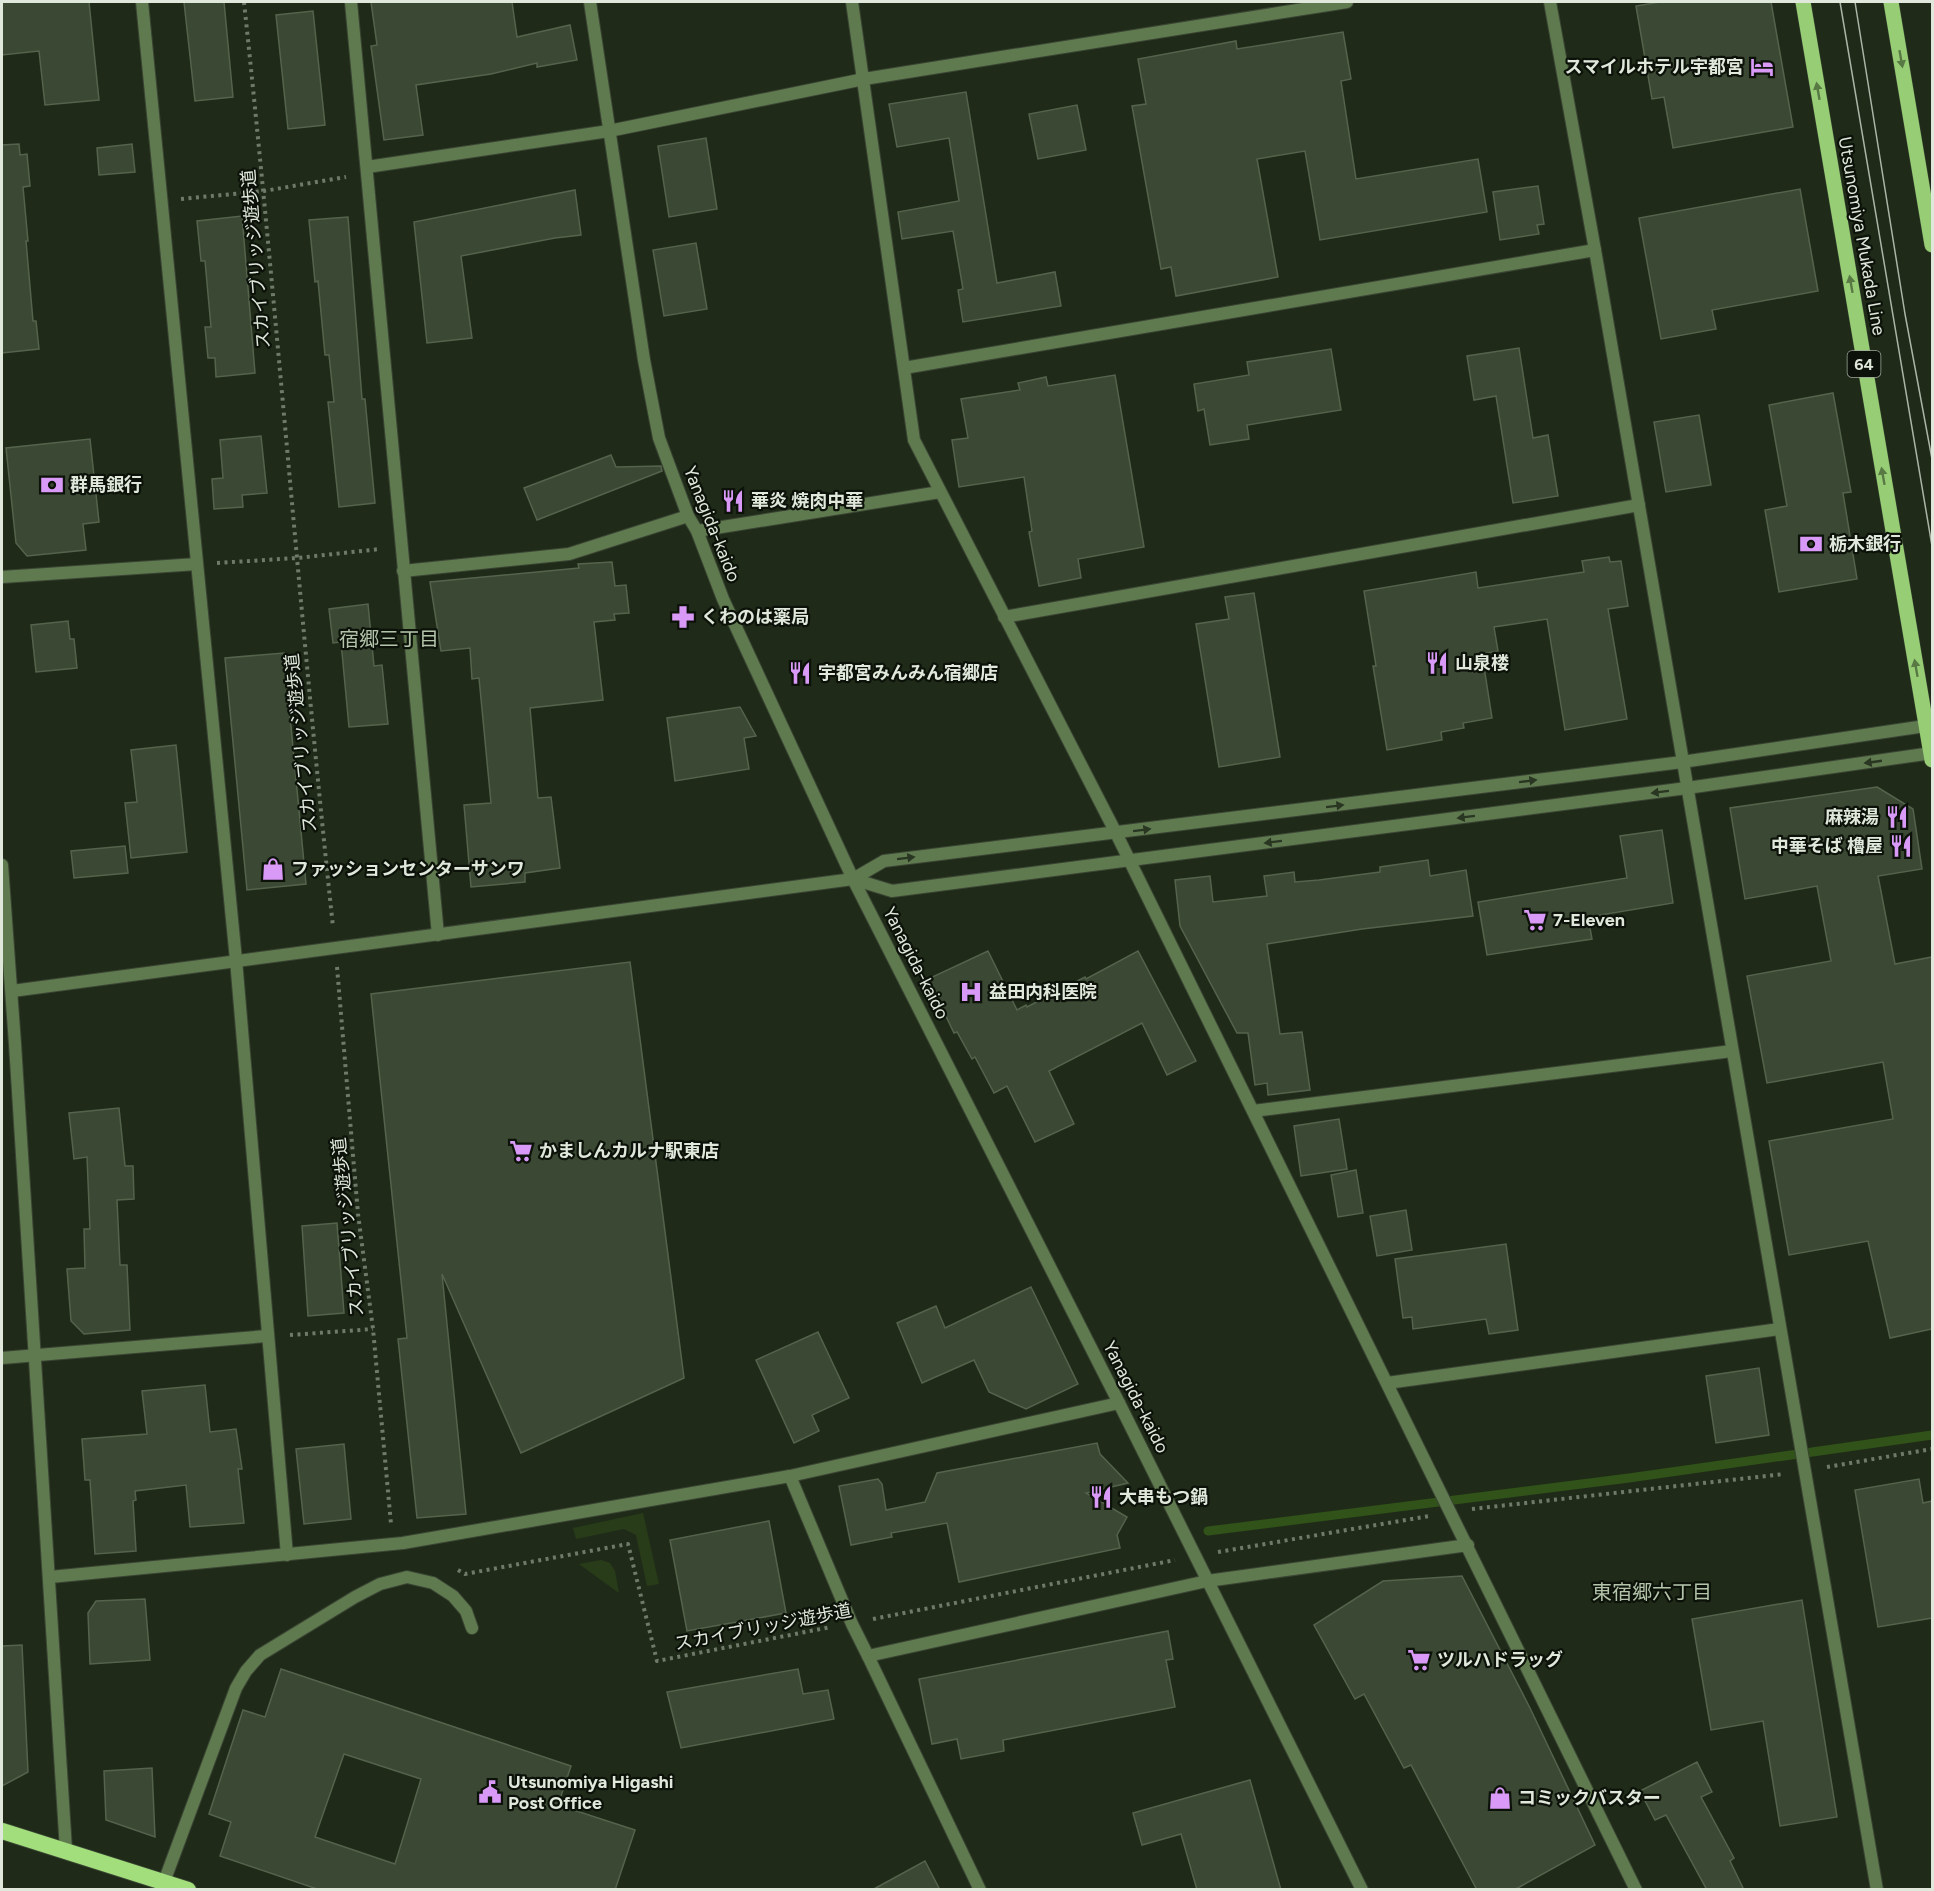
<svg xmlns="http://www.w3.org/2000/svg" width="1934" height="1891" viewBox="0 0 1934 1891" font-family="Figtree,'Noto Sans JP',sans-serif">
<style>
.green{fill:#283c1a}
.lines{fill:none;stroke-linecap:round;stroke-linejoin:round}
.stream{stroke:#315219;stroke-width:9}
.building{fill:#3b4833;stroke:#55634d;stroke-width:1.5;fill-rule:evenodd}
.service-casing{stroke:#3a4533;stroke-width:14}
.minor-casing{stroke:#3a4533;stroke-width:14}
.tertiary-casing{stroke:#3a4533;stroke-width:14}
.primary-casing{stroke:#3a4533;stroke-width:16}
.trunk-casing{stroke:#3a4533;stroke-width:18}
.path{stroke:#707a6a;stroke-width:4;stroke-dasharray:3 4.5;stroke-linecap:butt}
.service{stroke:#607a50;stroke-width:12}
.minor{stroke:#607a50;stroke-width:12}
.tertiary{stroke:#607a50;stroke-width:12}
.primary{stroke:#97cd75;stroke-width:15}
.trunk{stroke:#a2de7c;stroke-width:16}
.tram{stroke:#abb4a6;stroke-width:1.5}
.oneway{fill:#587944}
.oneway2{fill:#293622}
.labels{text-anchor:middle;stroke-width:4.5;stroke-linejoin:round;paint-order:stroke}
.shield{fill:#0c1209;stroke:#a0a89c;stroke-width:1.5}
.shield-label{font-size:16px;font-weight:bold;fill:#dfe8db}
.poi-label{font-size:18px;font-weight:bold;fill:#dfe8db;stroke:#0c1209;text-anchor:start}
.street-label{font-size:18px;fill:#dfe8db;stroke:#0c1209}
.neighbourhood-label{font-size:20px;fill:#b4c4ab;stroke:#0c1209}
</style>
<rect width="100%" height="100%" fill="#1f2b18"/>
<g class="green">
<polygon points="643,1513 659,1584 647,1586 636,1535 624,1529 576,1539 573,1528"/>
<polygon points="601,1560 610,1563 615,1571 619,1593 579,1564"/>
</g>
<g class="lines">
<polyline class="stream" points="1208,1531 1629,1478 1932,1435"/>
</g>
<g class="building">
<polygon points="2,2 89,2 99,100 45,105 39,51 2,55"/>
<polygon points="184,2 224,2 233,97 195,101"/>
<polygon points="371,2 512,2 517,37 570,25 577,60 537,67 537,63 491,74 416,85 423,135 384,140 371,46 377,45"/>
<polygon points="1660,2 1771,2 1793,127 1673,148 1664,97 1652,99 1636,6"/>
<polygon points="313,11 325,125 288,129 276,15"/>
<polygon points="1343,32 1351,79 1341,81 1356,179 1478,159 1487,212 1320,240 1305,151 1257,159 1278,277 1176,296 1171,267 1161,269 1132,106 1146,104 1138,59 1236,41 1237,49"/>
<polygon points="966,92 997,283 1055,272 1061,306 963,322 958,290 963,289 953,231 902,239 898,212 959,201 949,138 897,147 889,104"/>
<polygon points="1077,105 1086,150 1038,159 1029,114"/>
<polygon points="706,138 717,209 669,217 658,146"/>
<polygon points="19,144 20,155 27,154 30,186 23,187 28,241 26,241 33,321 36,321 39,349 2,353 2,145"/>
<polygon points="132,144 135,172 99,175 97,148"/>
<polygon points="1538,186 1544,224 1537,225 1539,234 1500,240 1493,192"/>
<polygon points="1800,189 1818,291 1712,310 1716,329 1661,339 1639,218"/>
<polygon points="575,190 581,235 555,238 461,256 472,338 427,343 414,222"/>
<polygon points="242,216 255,373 216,377 215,358 208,358 205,327 211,327 205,261 201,261 197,221"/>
<polygon points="348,217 362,399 365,399 375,503 339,507 328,402 334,402 329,355 325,355 318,281 315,282 309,220"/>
<polygon points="696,243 707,309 664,316 653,250"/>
<polygon points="1519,348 1533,438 1548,435 1558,496 1513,503 1496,396 1474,400 1467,356"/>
<polygon points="1331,349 1341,410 1247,425 1249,439 1210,445 1204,409 1198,411 1194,384 1249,375 1247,362"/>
<polygon points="1115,375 1144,547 1078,559 1081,578 1039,586 1029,532 1032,531 1024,477 959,487 952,440 968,438 961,399 1020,390 1018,383 1046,377 1048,386"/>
<polygon points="1833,393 1851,492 1843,493 1857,579 1779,592 1765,510 1787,506 1769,405"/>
<polygon points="1699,415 1711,485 1666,492 1654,422"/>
<polygon points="261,436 267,493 242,495 243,507 214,509 212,479 223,478 220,440"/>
<polygon points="90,439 99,522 83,524 86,550 27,556 16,543 6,448"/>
<polygon points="611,455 616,467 661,466 662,471 537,520 524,488"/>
<polygon points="1609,557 1610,562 1621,561 1628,606 1608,609 1627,719 1565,730 1547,619 1494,627 1498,651 1482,654 1492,718 1463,723 1464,728 1441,732 1442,740 1387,750 1373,666 1376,666 1364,591 1476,572 1478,588 1584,572 1582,561"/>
<polygon points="612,562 615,586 626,585 629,613 614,614 615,620 594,622 603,700 530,708 538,798 551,797 560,868 525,873 525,882 471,887 464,805 491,803 479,678 472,679 470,648 441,651 430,582 579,568 578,564"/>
<polygon points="1254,593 1280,757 1219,767 1196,624 1229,619 1225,597"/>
<polygon points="368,604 374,666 382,665 388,724 349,727 341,642 333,643 329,609"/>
<polygon points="68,621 70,639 74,639 77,668 36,672 31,625"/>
<polygon points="284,653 306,884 247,890 225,658"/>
<polygon points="740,707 756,736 744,738 749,769 675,781 667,718"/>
<polygon points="176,745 187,852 131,858 125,803 137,802 131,750"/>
<polygon points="1877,787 1913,809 1922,869 1878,876 1895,964 1932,957 1932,1329 1890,1338 1868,1241 1789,1255 1769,1141 1893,1119 1883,1062 1767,1083 1747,976 1831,961 1817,886 1745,899 1730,808"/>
<polygon points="1662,830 1673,903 1588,917 1592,939 1487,955 1478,902 1627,878 1620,836"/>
<polygon points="125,846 128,873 74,878 71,851"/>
<polygon points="1428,860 1430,876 1466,870 1473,916 1362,929 1267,944 1280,1034 1302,1032 1310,1090 1268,1095 1267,1083 1255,1085 1248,1033 1237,1033 1180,926 1175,880 1210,876 1213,902 1267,896 1264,876 1294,872 1295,882 1319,880 1380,872 1380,867"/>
<polygon points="988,951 1017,1010 1026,1005 1027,1007 1085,977 1086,979 1138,951 1196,1061 1167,1075 1142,1023 1049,1071 1074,1124 1035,1142 1007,1086 994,1093 975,1057 972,1059 957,1032 954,1033 928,979"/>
<polygon points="630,962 684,1378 521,1453 442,1274 466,1514 417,1518 398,1339 407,1338 371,994"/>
<polygon points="119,1108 125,1166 133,1166 134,1199 117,1200 120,1265 127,1265 130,1330 84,1334 71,1321 67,1269 85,1268 84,1229 90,1229 87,1157 74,1159 69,1113"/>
<polygon points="1339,1119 1347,1169 1301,1176 1294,1126"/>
<polygon points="1356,1170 1363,1213 1338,1217 1331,1175"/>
<polygon points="1406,1210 1412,1250 1377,1256 1370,1216"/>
<polygon points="337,1223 344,1313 308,1316 302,1226"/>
<polygon points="1506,1244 1518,1330 1489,1334 1486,1319 1413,1329 1412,1317 1403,1318 1395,1259"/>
<polygon points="1031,1287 1078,1384 1026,1409 989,1392 974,1360 922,1383 897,1323 936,1306 945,1328"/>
<polygon points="818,1332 849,1398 812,1415 819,1431 794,1443 756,1360"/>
<polygon points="1759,1368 1769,1435 1716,1443 1706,1376"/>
<polygon points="205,1385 210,1432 236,1429 242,1469 238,1469 244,1523 190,1527 186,1485 135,1491 136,1500 133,1501 136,1551 95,1554 90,1480 85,1480 82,1439 147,1434 142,1391"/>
<polygon points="1097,1443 1100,1454 1128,1483 1086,1493 1127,1517 1117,1535 1120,1548 959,1582 947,1523 891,1533 892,1537 851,1545 839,1486 878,1479 882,1484 886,1510 925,1502 937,1473"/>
<polygon points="344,1444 351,1519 304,1524 296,1449"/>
<polygon points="1919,1479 1923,1503 1932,1501 1932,1618 1878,1627 1855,1490"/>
<polygon points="769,1521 786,1613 687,1631 670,1540"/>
<polygon points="1462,1576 1530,1708 1595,1845 1514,1890 1477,1890 1411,1765 1404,1768 1364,1694 1355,1699 1314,1625 1383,1581"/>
<polygon points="145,1599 150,1660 90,1664 88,1613 96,1601"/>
<polygon points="1802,1600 1837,1817 1780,1826 1763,1721 1711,1730 1692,1619"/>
<polygon points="1168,1631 1173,1659 1166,1660 1175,1707 1003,1740 1004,1751 961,1759 957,1739 932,1744 919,1679"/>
<polygon points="22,1645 28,1772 2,1786 2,1646"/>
<path d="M 281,1669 L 571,1766 L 558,1805 L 635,1830 L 615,1890 L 320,1890 L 220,1856 L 231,1822 L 209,1814 L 243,1710 L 265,1717 ZM 344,1754 L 421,1779 L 395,1864 L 315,1837 Z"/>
<polygon points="798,1669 803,1694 828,1690 834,1719 681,1748 667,1692"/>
<polygon points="1697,1762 1712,1792 1701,1797 1734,1858 1730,1861 1744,1890 1707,1890 1666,1815 1655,1820 1640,1791"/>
<polygon points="152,1768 155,1837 106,1820 104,1771"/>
<polygon points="1250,1780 1281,1890 1197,1890 1181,1834 1142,1845 1133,1813"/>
<polygon points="925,1861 940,1890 872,1890"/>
</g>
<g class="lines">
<g class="service-casing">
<polyline id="service" points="164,1882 236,1688 246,1671 260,1655 355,1597 380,1584 407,1577 433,1583 453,1596 466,1611 472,1628"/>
</g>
<g class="minor-casing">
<g id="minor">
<polyline points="142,2 236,960 287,1555"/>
<polyline points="351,2 438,935"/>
<polyline points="852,2 914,440 1116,833 1636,1890"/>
<polyline points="1550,2 1595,250 1877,1890"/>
<polyline points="367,167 609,131 864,79 1347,2"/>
<polyline points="904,368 1595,250"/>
<polyline points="697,531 940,492"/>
<polyline points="403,571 569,554 688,516"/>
<polyline points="2,577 197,564"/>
<polyline points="1004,617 1639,505"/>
<polyline points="1253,1111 1732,1051"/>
<polyline points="2,1358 267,1336"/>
<polyline points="1387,1383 1780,1329"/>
<polyline points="790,1476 852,1624 868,1656 1207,1581 1468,1545"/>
<polyline points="50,1577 403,1543 790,1476 1119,1403"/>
<polyline points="868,1656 980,1890"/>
</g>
</g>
<g class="tertiary-casing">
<g id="tertiary">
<polyline points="590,2 644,360 659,438 688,516 697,531 723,599 853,879 1119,1403 1362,1890"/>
<polyline points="2,865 15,1044 66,1850"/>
<polyline points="853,879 892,891 1687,788 1932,753"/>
<polyline points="12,991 853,879 884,861 1682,762 1932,725"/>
</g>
</g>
<g class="primary-casing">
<g id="primary">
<polyline points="1803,2 1932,760"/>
<polyline points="1891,2 1932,245"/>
</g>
</g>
<g class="trunk-casing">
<polyline id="trunk" points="2,1831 188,1890"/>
</g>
<g class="path">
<path d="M 244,2 C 277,310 300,619 333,927"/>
<polyline points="181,199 264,191 346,177"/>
<polyline points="217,563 297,558 380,549"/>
<polyline points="337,967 358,1214 373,1329 391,1524"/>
<polyline points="290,1335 373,1329"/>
<polyline points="1827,1467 1932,1449"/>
<polyline points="1472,1509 1784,1474"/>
<polyline points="1218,1552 1429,1516"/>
<polyline points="458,1570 465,1574 628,1544 657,1661 831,1627"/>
<polyline points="873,1619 1175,1560"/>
</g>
<use href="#service" class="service"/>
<use href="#minor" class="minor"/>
<use href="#tertiary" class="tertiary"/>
<use href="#primary" class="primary"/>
<use href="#trunk" class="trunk"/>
<g class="tram">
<polyline points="1840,2 1932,546"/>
<polyline points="1855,2 1905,314 1932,459"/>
</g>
</g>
<defs><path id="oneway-solid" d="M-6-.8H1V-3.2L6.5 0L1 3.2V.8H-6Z" transform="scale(1.5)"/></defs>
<g class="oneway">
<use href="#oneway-solid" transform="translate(1901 59) rotate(80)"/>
<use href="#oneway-solid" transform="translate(1818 91) rotate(-100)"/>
<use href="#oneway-solid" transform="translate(1851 284) rotate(-100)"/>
<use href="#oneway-solid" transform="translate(1883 476) rotate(-100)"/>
<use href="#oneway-solid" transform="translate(1916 668) rotate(-100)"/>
</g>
<g class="oneway2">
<use href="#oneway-solid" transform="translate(1873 762) rotate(172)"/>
<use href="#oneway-solid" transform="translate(1528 781) rotate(-7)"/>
<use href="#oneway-solid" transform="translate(1660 792) rotate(173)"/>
<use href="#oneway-solid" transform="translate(1335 806) rotate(-7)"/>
<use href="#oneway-solid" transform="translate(1466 817) rotate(173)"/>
<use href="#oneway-solid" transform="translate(1142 830) rotate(-7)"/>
<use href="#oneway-solid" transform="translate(1273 842) rotate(173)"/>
<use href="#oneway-solid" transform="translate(906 858) rotate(-7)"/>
</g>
<defs>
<g id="hotel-bare" transform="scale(1.8)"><path d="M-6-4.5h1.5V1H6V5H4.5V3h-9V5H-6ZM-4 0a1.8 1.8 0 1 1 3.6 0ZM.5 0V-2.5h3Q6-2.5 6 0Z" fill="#d99af7" stroke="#0c1209" stroke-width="2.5" paint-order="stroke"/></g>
<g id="bank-bare" transform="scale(1.8)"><path d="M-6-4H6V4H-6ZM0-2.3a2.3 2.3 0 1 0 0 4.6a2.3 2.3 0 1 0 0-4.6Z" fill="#d99af7" stroke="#0c1209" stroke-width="2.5" paint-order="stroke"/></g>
<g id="restaurant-bare" transform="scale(1.8)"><path d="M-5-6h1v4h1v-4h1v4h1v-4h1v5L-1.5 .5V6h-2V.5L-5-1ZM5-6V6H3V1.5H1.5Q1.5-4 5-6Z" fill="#d99af7" stroke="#0c1209" stroke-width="2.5" paint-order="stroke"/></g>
<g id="pharmacy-bare" transform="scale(1.8)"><path d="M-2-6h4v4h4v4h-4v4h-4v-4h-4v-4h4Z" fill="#d99af7" stroke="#0c1209" stroke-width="2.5" paint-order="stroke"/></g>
<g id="shop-bare" transform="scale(1.8)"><path d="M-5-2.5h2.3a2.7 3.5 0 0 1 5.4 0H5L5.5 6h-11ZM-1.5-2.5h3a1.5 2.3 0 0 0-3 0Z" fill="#d99af7" stroke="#0c1209" stroke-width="2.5" paint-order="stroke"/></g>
<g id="supermarket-bare" transform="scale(1.8)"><path d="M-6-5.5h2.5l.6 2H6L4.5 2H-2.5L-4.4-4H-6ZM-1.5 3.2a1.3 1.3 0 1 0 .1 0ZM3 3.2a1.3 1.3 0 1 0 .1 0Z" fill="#d99af7" stroke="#0c1209" stroke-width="2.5" paint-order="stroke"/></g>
<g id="hospital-bare" transform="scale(1.8)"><path d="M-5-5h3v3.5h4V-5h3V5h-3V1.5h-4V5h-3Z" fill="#d99af7" stroke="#0c1209" stroke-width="2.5" paint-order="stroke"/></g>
<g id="civic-bare" transform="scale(1.8)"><path d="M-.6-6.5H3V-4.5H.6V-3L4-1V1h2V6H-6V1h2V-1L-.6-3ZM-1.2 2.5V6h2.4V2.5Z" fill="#d99af7" stroke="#0c1209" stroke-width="2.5" paint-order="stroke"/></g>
</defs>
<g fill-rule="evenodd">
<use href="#hotel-bare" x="1762" y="67"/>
<use href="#bank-bare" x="52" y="485"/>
<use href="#restaurant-bare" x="733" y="501"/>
<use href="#bank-bare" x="1811" y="544"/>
<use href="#pharmacy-bare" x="683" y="617"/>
<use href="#restaurant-bare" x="1437" y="663"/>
<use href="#restaurant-bare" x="800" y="673"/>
<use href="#restaurant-bare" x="1897" y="817"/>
<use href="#restaurant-bare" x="1901" y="846"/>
<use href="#shop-bare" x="273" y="869"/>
<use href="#supermarket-bare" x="1535" y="920"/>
<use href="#hospital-bare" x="971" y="992"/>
<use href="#supermarket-bare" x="521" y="1151"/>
<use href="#restaurant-bare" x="1101" y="1497"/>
<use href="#supermarket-bare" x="1419" y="1660"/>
<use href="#civic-bare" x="490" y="1792"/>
<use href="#shop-bare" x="1500" y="1798"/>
</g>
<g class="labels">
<rect class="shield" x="1847.5" y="351" width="33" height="26" rx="4.5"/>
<g class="shield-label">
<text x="1864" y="370">64</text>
</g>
<g class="poi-label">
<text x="1744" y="73" text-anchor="end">スマイルホテル宇都宮</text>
<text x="70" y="491">群馬銀行</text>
<text x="751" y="507">華炎 焼肉中華</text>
<text x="1829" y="550">栃木銀行</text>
<text x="701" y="623">くわのは薬局</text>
<text x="1455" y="669">山泉楼</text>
<text x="818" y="679">宇都宮みんみん宿郷店</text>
<text x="1879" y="823" text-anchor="end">麻辣湯</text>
<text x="1883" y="852" text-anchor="end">中華そば 櫓屋</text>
<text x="291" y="875">ファッションセンターサンワ</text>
<text x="1553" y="926">7-Eleven</text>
<text x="989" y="998">益田内科医院</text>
<text x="539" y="1157">かましんカルナ駅東店</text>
<text x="1119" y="1503">大串もつ鍋</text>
<text x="1437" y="1666">ツルハドラッグ</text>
<text x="508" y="1788">Utsunomiya Higashi<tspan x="508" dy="21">Post Office</tspan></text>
<text x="1518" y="1804">コミックバスター</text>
</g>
<g class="street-label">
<text transform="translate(1862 236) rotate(80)" y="6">Utsunomiya Mukada Line</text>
<text transform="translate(256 259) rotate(-95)" y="6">スカイブリッジ遊歩道</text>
<text transform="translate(712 524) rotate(68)" y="6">Yanagida-kaido</text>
<text transform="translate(301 743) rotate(-96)" y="6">スカイブリッジ遊歩道</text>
<text transform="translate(916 963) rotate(63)" y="6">Yanagida-kaido</text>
<text transform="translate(348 1227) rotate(-96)" y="6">スカイブリッジ遊歩道</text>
<text transform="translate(1136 1397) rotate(63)" y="6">Yanagida-kaido</text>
<text transform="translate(763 1627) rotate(-11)" y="6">スカイブリッジ遊歩道</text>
</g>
<g class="neighbourhood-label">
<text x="389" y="646">宿郷三丁目</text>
<text x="1652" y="1599">東宿郷六丁目</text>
</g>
</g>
<rect width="1934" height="1891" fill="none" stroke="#dfe8db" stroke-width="6"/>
</svg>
